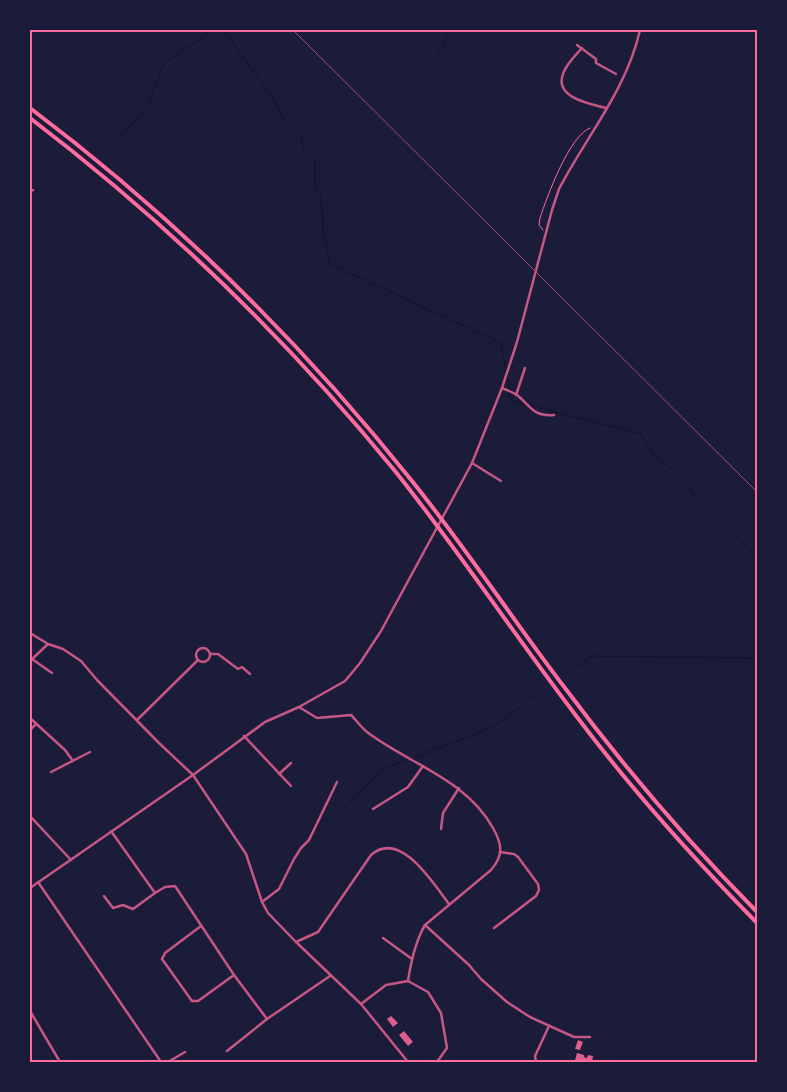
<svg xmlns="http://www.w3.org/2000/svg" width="787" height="1092" viewBox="0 0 787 1092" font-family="Figtree,sans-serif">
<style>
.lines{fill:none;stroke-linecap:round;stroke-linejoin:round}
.stream{stroke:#12122b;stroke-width:1}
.building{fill:#dd5f8e}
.path{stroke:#ff6b9d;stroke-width:1}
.minor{stroke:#c65784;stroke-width:2.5}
.tertiary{stroke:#c65784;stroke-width:2.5}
.motorway{stroke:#ff6b9d;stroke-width:4}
.rail{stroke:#a44b75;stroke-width:1}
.neatline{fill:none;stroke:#ff6b9d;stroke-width:2}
</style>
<rect width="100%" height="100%" fill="#1b1b3a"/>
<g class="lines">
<g class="stream">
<polyline points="225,30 239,52 273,98 285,122 300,134 304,150 315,160 315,188 321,196 323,228 330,264 501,343 506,372"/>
<polyline points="438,55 450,30"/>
<polyline points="148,107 162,67 170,59 214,30"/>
<polyline points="118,139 144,111"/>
<polyline points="507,376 511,400 524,404"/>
<polyline points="528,405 641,434 654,455 670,468 690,488 696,498 757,558"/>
<polyline points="575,668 592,656 757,658"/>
<polyline points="530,700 536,696"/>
<polyline points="415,757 493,727 526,703"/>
<polyline points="333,821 381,770 407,760"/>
</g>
</g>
<g class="building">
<polygon points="391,1016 398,1023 393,1027 387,1019"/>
<polygon points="404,1031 413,1042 408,1046 399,1035"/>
<polygon points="578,1040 583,1042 580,1050 575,1049"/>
<polygon points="577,1053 584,1055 584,1057 587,1058 588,1055 593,1056 592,1062 577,1062 577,1060 575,1060"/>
</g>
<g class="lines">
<path class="path" d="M 543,230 L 539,225 L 540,218 C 547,197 569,136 590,128"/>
<g class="minor">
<polyline points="528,30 530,31"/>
<polyline points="577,45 596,59 596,63 616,74"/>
<path d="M 582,48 C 575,56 566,64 563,74 C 554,98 591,104 606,108"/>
<polyline points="30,192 33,190"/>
<path d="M 502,388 C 507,390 512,392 517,395 C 531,406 533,417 554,415"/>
<polyline points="516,395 525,368"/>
<polyline points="472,463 501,481"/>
<polyline points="30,633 48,644 63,649 81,661 97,680 159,743 193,775 246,854 262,902 268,913 296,942 361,1004 408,1062"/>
<circle cx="203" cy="655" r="7"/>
<polyline points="210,654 218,654 238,669 242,667 250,674"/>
<polyline points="32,659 52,673"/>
<polyline points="30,661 48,644"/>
<path d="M 299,707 L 317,718 L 351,715 C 356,720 361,727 367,732 C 409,764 466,779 493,828 C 502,844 504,855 491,870 L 425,925 C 415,942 411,961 408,981"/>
<polyline points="30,718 65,750 73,761"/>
<polyline points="137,720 198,660"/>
<polyline points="30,730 36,724"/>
<polyline points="244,736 291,786"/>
<polyline points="51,772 90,752"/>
<polyline points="279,774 291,763"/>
<polyline points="373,809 408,787 423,766"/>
<polyline points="30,816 71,860"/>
<polyline points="441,829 443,813 459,788"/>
<polyline points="111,831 155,893 165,887 175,886 234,975 267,1019"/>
<polyline points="38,882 161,1062"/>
<polyline points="104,896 113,908 123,905 133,909 155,893"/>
<polyline points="262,902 279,889 294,859 301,848 309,840 337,782"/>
<polyline points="425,925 469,965 481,979 507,1002 530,1017 574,1037 590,1037"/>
<polyline points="201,926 165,953 162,959 192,1001 198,1001 234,975"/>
<polyline points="494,928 536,896 539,890 538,884 518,857 514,854 500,852"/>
<polyline points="383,938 412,959"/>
<path d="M 296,942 L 318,932 L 371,855 C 400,829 433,883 449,904"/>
<polyline points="361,1004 386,985 408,981 428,992 441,1013 447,1048 437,1062"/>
<polyline points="227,1051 267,1019 330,976"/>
<polyline points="168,1062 185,1052"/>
<polyline points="536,1062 535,1056 549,1026"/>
</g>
<g class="tertiary">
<path d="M 30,888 L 193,775 L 265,722 L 299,707 L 345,681 L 360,663 L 381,631 L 472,463 L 502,388 L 517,342 L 552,210 L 559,189 C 586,137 627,89 640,30"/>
<polyline points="30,1011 60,1062"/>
</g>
<g class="motorway">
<path d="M 30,108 C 172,215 301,342 412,481 C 466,548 513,620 565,688 C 624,767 688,842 757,912"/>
<path d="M 30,118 C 165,221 288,340 395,471 C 459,551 515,636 577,717 C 632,790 693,858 757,923"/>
</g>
<polyline class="rail" points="293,30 757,492"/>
</g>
<rect width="787" height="1092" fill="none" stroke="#1b1b3a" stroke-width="62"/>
<rect x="31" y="31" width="725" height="1030" class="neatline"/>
</svg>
